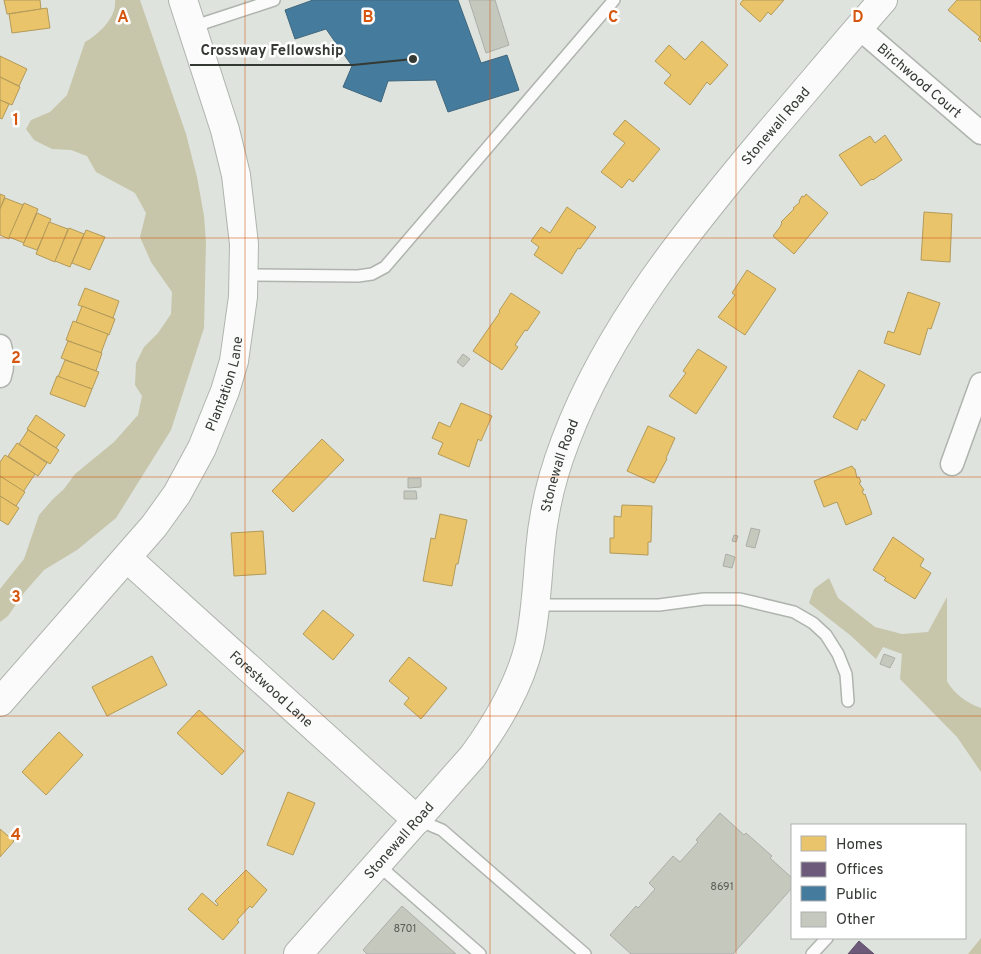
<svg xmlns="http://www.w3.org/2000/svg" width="981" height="954" viewBox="0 0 981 954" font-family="Overpass,sans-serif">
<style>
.forest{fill:#c7c5aa}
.homes{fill:#e9c46a;stroke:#b39a5a}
.offices{fill:#6d597a;stroke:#5c4f65}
.public{fill:#457b9d;stroke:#40677e}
.building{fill:#c4c8bd;stroke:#abaea8}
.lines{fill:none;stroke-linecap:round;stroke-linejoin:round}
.service-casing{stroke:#afb4ae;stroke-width:14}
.minor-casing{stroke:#afb4ae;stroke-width:25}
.tertiary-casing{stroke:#afb4ae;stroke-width:30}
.service{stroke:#fafbfa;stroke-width:11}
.minor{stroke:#fafbfa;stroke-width:22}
.tertiary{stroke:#fafbfa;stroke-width:28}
.grid{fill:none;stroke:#d65610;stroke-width:1;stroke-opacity:0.55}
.labels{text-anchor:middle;stroke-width:5;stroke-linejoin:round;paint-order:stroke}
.number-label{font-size:11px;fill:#595d56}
.street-label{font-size:14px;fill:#353934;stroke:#fff}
.grid-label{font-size:16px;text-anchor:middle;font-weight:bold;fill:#d65610;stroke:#fff;stroke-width:5;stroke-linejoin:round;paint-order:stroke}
.leader{fill:none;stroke:#353934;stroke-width:2}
.callout-dot{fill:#353934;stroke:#fff;stroke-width:2}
.callout-label{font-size:15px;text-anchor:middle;font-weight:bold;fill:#353934;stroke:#fff;stroke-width:5;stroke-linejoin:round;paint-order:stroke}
</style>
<rect width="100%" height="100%" fill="#dee4dd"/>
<g class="forest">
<path d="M 115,0 L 140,0 L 186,134 L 197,177 L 204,216 L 206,242 L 204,328 L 171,430 L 116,518 L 77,550 L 44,570 L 23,594 L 8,616 L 0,622 L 0,589 L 24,559 L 39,515 L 53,499 L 64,489 L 75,474 L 114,442 L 138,415 L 142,396 L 135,385 L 136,363 L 144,347 L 158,333 L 171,314 L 172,292 L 151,262 L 140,237 L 146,213 L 135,193 L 96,172 L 87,156 L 71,150 L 52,149 L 34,140 L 26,129 L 31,120 L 50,112 L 67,95 L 85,42 C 99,34 117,17 115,0 Z"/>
<path d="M 829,578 L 838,598 L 875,627 L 902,634 L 928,632 L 947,597 L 947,681 C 954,694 967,703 981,708 L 981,772 L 957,737 L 900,679 L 902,654 L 883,647 L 876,659 L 850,635 L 809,603 L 814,589 Z"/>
<polygon points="981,938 981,954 968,954"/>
</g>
<g class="homes">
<polygon points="4,0 40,0 41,9 7,14"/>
<polygon points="743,0 784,0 771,15 768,12 760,22 740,4"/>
<polygon points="957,0 981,0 981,42 978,39 980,37 948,10"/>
<polygon points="47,8 50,28 12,33 9,14"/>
<polygon points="702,41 728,65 710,85 707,82 690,105 664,83 671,75 655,61 669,45 685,60"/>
<polygon points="0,56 27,69 19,86 0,77"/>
<polygon points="0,77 20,87 12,105 0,100"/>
<polygon points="0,100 9,104 2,119 0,118"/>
<polygon points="625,120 660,149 633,182 629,179 622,188 601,172 625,143 613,134"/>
<polygon points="885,135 902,160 873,180 872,179 861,186 839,155 870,136 875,143"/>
<polygon points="0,194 5,196 0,209"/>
<polygon points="806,194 828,213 794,254 773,236 780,227 782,223 781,222 794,209 793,208 800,202 799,201 802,196 804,197"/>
<polygon points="5,198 23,205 9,239 0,235 0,209"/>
<polygon points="24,203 38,209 24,243 9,237"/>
<polygon points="567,207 596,227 580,249 578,248 562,274 534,255 539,247 531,241 541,227 550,233"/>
<polygon points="924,212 952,214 950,262 921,260"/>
<polygon points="37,213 51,219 37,250 23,245"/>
<polygon points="49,222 68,229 55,262 36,254"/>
<polygon points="69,228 84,234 70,267 55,261"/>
<polygon points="86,230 105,237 90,270 72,263"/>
<polygon points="747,270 776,289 745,335 718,317 735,295 732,293"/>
<polygon points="85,288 119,301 113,318 78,305"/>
<polygon points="908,292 940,303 931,329 928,328 920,355 884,343 888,331 894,333"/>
<polygon points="511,293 540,312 527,331 525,330 515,345 518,347 502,370 473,351 500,312 499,311"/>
<polygon points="82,306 115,319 109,335 76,322"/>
<polygon points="73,321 108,334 101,353 66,340"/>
<polygon points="68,341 102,353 96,371 61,358"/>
<polygon points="698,349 727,367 696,414 669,396 686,373 683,371"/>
<polygon points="65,360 99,372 92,389 58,377"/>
<polygon points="859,370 885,385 865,421 862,419 857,430 833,417"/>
<polygon points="57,376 92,389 85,407 50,394"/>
<polygon points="461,403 492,416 481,441 478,439 469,467 438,454 443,443 432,438 439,422 450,427"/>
<polygon points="36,415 65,435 56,448 27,429"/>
<polygon points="648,426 675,438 666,458 667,459 654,483 627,471"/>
<polygon points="28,430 59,450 50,464 19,444"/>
<polygon points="322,439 344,460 293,512 272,491"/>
<polygon points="17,443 47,463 38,476 8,456"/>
<polygon points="5,455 35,474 23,492 0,476 0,462"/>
<polygon points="852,466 854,469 855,469 857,478 859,477 861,482 859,483 864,490 862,491 864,495 865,494 872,514 846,525 837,502 824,507 814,481"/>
<polygon points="0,476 25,492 16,506 0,496"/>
<polygon points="0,496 19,508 8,525 0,520"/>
<polygon points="622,505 652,506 651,542 648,542 648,555 610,553 610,538 614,538 614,516 621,517"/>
<polygon points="440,514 467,520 458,564 456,564 452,586 423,581 431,538 435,539"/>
<polygon points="263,531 266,574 234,576 231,533"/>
<polygon points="893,537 924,559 920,566 931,573 915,599 884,580 886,578 873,570"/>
<polygon points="323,610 354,635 333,660 303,634"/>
<polygon points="152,656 167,685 107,716 92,687"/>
<polygon points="409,657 447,688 421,719 404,704 409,698 389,681"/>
<polygon points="199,710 244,751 222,775 177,733"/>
<polygon points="59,732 83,755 46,795 22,772"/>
<polygon points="288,792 315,803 293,855 267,845"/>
<polygon points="0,829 14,841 0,857"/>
<polygon points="246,870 267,890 252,908 250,906 237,920 239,922 223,940 188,909 202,893 217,906 218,904 215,901"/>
</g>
<polygon class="offices" points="859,941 874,954 848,954"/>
<polygon class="public" points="313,0 458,0 481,63 507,55 519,90 448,112 436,80 388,81 381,102 343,87 352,66 326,29 295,39 285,10"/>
<g class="building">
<polygon points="469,0 495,0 509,45 486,53"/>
<polygon points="463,354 470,359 463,367 457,362"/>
<polygon points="408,478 421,478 421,487 408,488"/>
<polygon points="404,491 416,491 417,499 404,499"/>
<polygon points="751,528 760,530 755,548 746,546"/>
<polygon points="734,535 738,536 736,542 732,541"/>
<polygon points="726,554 735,557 732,568 723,566"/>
<polygon points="884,654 895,658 890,668 880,664"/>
<polygon points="720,813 744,835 746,833 772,856 770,858 792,878 792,888 733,954 631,954 610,935 636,906 638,908 655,889 649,883 673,856 680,862 698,842 696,840"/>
<polygon points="402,906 456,954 367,954 363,950"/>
</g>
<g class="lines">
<g class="service-casing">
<g id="service">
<polyline points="192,27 274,0"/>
<polyline points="244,275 358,276 372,274 385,267 614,0"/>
<polyline points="536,605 659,605 704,599 740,599 794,612 813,623 826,635 838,654 846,674 848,701"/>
<polyline points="418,820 442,830 585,954"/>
<polyline points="377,864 480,954"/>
<polyline points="812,954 827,938"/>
</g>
</g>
<g class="minor-casing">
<g id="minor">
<path id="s1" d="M 859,28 L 981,133"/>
<path d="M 0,346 C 3,355 3,367 0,376"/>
<polyline points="952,464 981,384"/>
</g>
</g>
<g class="tertiary-casing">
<g id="tertiary">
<path id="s2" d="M 127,558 L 417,820"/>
<path id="s3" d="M 0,702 L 154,526 L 177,494 L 202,448 L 225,391 L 234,361 L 243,297 L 244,244 L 236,175 L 225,130 L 183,0"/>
<path id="s4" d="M 298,954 L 473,756 C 497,723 519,687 529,646 C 536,614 537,583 540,550 C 543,514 552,476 565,442 C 608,327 689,228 768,134 C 807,89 844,44 883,0"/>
</g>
</g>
<use href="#service" class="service"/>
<use href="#minor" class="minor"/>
<use href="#tertiary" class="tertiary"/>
</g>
<path class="grid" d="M 245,0 L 245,954M 490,0 L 490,954M 736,0 L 736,954M 0,238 L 981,238M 0,477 L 981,477M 0,716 L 981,716"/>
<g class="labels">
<g class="number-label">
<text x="722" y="890">8691</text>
<text x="405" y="932">8701</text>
</g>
<g class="street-label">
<text dy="5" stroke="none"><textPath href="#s1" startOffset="80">Birchwood Court</textPath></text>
<text dy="5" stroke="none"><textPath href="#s4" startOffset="978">Stonewall Road</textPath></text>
<text dy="5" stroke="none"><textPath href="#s3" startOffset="394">Plantation Lane</textPath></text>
<text dy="5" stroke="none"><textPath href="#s4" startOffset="572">Stonewall Road</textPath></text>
<text dy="5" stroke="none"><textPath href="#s2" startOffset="195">Forestwood Lane</textPath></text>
<text dy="5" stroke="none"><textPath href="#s4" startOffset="152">Stonewall Road</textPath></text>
</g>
</g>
<g class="grid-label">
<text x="123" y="22">A</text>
<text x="368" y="22">B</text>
<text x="613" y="22">C</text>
<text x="858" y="22">D</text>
<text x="16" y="125">1</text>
<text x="16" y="363">2</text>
<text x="16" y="602">3</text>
<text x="16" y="840">4</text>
</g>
<path class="leader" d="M413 59L353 65H190"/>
<circle class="callout-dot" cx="413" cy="59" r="5"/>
<g class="callout-label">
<text x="272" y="55">Crossway Fellowship</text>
</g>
<rect x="791" y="824" width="175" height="115" fill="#ffffff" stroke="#aeb0ae"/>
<rect x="801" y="836" width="25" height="15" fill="#e9c46a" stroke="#aeb0ae"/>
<text x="836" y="849" font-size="15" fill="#353934">Homes</text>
<rect x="801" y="862" width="25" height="15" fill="#6d597a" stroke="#aeb0ae"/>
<text x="836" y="874" font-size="15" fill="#353934">Offices</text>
<rect x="801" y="886" width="25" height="15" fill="#457b9d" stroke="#aeb0ae"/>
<text x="836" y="899" font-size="15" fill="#353934">Public</text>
<rect x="801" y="912" width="25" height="15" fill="#c4c8bd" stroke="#aeb0ae"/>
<text x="836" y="924" font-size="15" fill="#353934">Other</text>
</svg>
